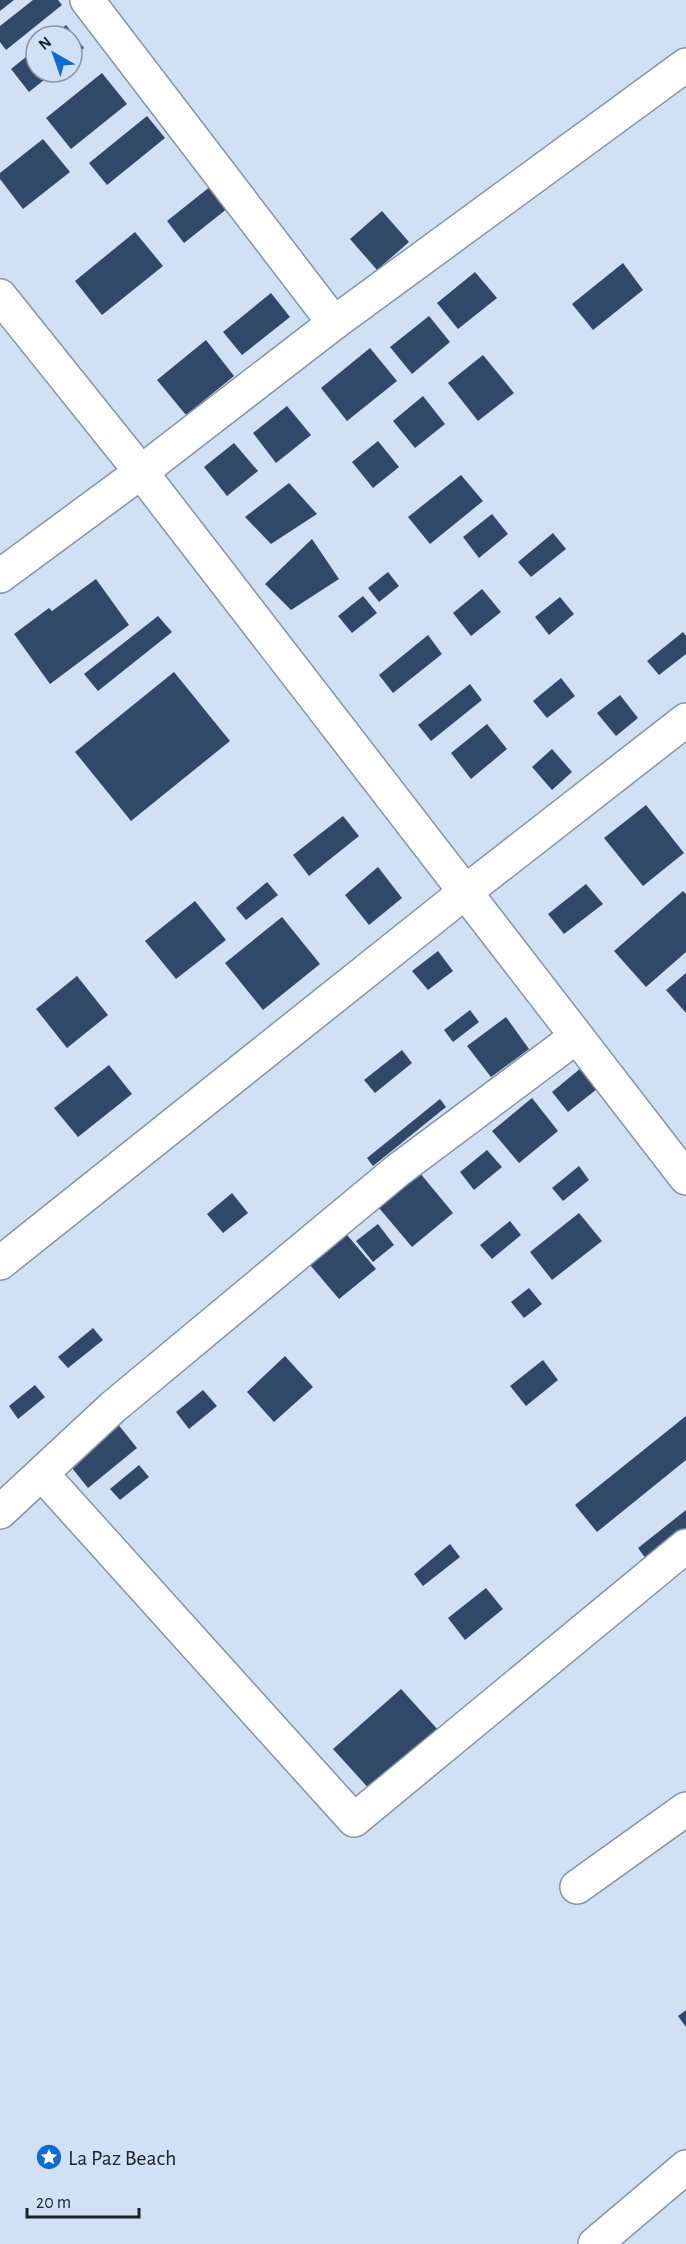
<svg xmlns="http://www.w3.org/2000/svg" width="686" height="2244" viewBox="0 0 686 2244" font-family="'Alegreya Sans',sans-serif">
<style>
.building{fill:#314868}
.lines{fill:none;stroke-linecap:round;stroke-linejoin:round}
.minor-casing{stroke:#8594a7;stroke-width:36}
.minor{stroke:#fff;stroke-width:33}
.labels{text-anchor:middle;stroke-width:6;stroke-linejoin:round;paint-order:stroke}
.poi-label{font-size:22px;fill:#1c2129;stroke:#d1e0f5;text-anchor:start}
</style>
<rect width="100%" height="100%" fill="#d1e0f5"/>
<g class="building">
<polygon points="0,0 14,0 0,11"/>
<polygon points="33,0 58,0 62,5 6,50 0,42 0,26"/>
<polygon points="66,25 84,48 72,57 72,36 53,36"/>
<polygon points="36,49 36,72 54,72 29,92 11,69"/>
<polygon points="102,73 127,104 71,149 46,118"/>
<polygon points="147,116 165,138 107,185 89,163"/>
<polygon points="43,139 70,172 23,209 0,179 0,173"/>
<polygon points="216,182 233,204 184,243 167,221"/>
<polygon points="382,211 409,242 377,270 350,239"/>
<polygon points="135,232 163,266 102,315 75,281"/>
<polygon points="623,263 643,290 593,330 572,304"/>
<polygon points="475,272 497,298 458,329 437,303"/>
<polygon points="271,293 290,317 242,355 223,332"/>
<polygon points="429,316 450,342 412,374 390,347"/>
<polygon points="206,340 234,376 186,415 157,380"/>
<polygon points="370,348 397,381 347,421 321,388"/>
<polygon points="483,355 514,393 478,421 448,383"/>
<polygon points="423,396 445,424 415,448 393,421"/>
<polygon points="287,406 311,435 276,463 253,433"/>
<polygon points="378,441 399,467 373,488 352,462"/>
<polygon points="234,443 258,471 227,496 204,467"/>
<polygon points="461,475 483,501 430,544 408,517"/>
<polygon points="289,483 317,514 271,544 245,517"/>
<polygon points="492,514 508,534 479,558 463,537"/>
<polygon points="553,533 566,549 531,577 518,562"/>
<polygon points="312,539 339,579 291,610 265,584"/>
<polygon points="388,572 399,586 379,602 368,588"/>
<polygon points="96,579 129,625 50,684 14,634 49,608 52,611"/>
<polygon points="482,589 501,612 471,636 453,613"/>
<polygon points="363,596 377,613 352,633 338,616"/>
<polygon points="560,597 574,614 549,635 535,617"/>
<polygon points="158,616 172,632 98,691 84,674"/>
<polygon points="683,632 686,636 686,654 659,675 647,661"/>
<polygon points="428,635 442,654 393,693 379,675"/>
<polygon points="174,672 230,741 131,821 75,752"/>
<polygon points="561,678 575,696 547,718 533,701"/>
<polygon points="470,684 482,700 431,741 418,725"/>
<polygon points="620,695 638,718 616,736 597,713"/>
<polygon points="487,724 507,749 471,779 451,753"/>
<polygon points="552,749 572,772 552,790 532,767"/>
<polygon points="646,805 684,853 643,886 604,838"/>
<polygon points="343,816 359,836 309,876 293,855"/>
<polygon points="378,867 402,898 369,925 345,895"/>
<polygon points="267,882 278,895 246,920 236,908"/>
<polygon points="586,884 603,904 564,934 548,914"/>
<polygon points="683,891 686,894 686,952 646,987 614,951"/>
<polygon points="195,901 226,940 176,979 145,941"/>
<polygon points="282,917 320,964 263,1010 225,963"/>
<polygon points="438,951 453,971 428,990 412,971"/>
<polygon points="686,973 686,1013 666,990"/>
<polygon points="77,976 108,1015 67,1048 36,1009"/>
<polygon points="470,1010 479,1022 453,1042 444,1030"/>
<polygon points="506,1017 529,1049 491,1077 467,1046"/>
<polygon points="402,1050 412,1063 375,1093 364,1080"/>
<polygon points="109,1065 132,1094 78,1137 54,1108"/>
<polygon points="581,1068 597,1089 568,1112 552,1092"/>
<polygon points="532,1098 558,1131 519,1163 492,1131"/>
<polygon points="440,1099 446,1107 373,1166 367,1158"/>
<polygon points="487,1150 502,1167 474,1190 460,1172"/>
<polygon points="579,1166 589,1180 563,1201 552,1188"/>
<polygon points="415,1167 453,1213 412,1247 374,1202"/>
<polygon points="232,1193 248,1213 223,1233 207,1214"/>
<polygon points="579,1213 602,1241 552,1280 530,1252"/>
<polygon points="510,1221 521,1235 492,1259 480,1245"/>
<polygon points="378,1224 394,1245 373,1262 356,1241"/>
<polygon points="342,1229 376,1269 339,1299 305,1259"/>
<polygon points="529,1288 542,1304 524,1318 511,1302"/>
<polygon points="93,1328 103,1340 68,1368 58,1357"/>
<polygon points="285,1356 313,1387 274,1422 247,1392"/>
<polygon points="543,1360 558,1380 526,1406 510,1386"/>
<polygon points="35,1385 45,1397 18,1419 9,1406"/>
<polygon points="203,1390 217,1406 189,1429 176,1412"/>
<polygon points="686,1416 686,1460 597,1532 575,1505"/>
<polygon points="117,1423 137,1448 88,1488 68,1463"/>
<polygon points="139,1465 149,1477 120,1500 110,1489"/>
<polygon points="686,1510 686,1532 649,1563 638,1548"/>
<polygon points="450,1544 460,1557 423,1586 414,1574"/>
<polygon points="486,1588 503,1609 465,1640 448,1618"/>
<polygon points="401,1689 440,1732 372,1792 333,1749"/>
<polygon points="686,2010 686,2027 678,2016"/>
</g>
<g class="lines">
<g class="minor-casing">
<g id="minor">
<polyline points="87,0 334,323"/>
<polyline points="0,296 141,472 686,1178"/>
<polyline points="0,576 141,472 334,323 686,65"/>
<polyline points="0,1263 464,893 686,720"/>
<polyline points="42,1474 354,1820 686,1546"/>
<polyline points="0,1512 113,1407 398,1170 576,1037"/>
<polyline points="577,1887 686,1809"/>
<polyline points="595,2244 686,2167"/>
</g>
</g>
<use href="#minor" class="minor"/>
</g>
<defs>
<g id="sight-disc" transform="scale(1.35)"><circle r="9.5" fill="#0e6bd4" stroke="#d1e0f5"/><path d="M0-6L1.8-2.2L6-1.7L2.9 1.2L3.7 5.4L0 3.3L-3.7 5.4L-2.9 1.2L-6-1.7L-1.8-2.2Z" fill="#fff"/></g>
</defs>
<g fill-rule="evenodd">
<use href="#sight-disc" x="49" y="2157"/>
</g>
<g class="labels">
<g class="poi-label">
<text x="68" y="2165">La Paz Beach</text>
</g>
</g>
<g transform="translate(54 54) rotate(320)"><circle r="28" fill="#d1e0f5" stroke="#8994a3" stroke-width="1.5"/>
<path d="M0-4.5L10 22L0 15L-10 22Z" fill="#0e6bd4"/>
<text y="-9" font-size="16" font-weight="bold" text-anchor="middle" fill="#1c2129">N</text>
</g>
<path d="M27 2208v9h112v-9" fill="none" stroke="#1c2129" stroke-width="3"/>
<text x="36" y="2208" font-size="18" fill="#1c2129" stroke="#d1e0f5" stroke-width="4.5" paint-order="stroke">20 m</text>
</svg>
